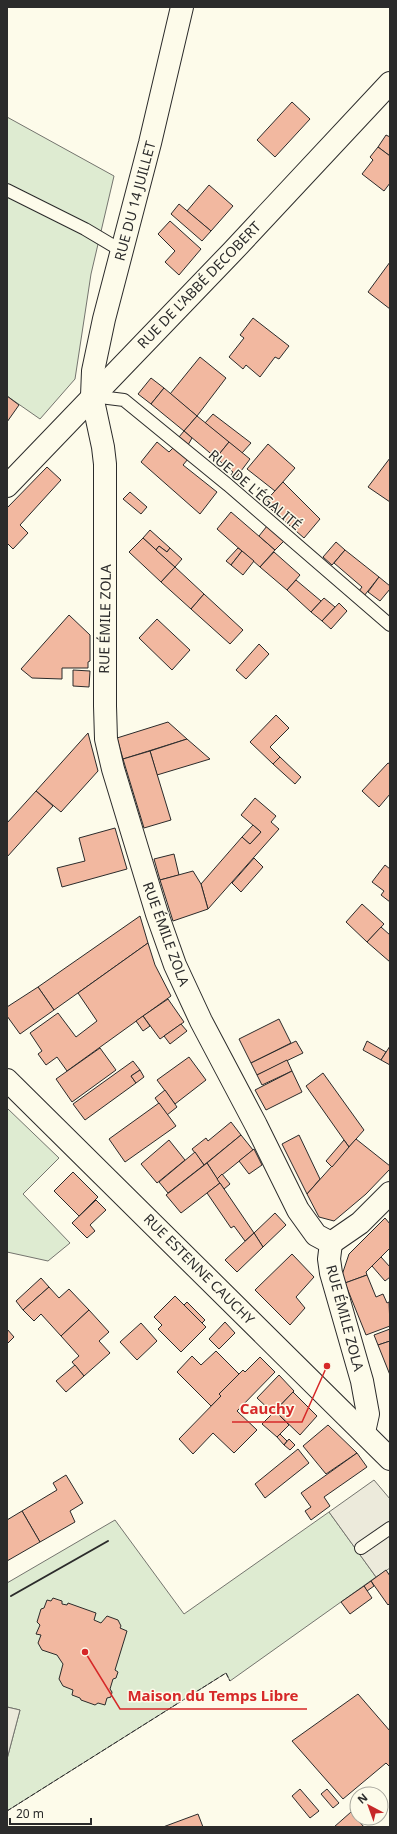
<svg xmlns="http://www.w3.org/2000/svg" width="397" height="1834" viewBox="0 0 397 1834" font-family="'Noto Sans',sans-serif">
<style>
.green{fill:#deebd1;stroke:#74746e}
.parking{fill:#eceadb;stroke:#74746e}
.building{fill:#f2b8a0;stroke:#2b2b2b}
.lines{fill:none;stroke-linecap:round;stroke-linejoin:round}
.lane-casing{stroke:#2b2b2b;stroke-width:14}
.street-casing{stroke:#2b2b2b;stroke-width:24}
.secondary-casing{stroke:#2b2b2b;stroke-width:24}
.lane{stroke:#fdfbea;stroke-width:12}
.street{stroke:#fdfbea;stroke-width:22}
.secondary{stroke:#fdfbea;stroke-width:22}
.fence{stroke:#2b2b2b;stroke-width:1;stroke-dasharray:5 2;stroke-linecap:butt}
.wall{stroke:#2b2b2b;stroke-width:2}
.labels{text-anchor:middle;stroke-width:3;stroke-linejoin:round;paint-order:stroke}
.street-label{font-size:14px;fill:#2b2b2b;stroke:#fdfbea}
.leader{fill:none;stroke:#d62828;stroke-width:1.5}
.callout-dot{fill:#d62828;stroke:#fdfbea;stroke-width:1.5}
.callout-label{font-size:15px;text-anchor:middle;font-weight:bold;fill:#d62828;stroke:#fdfbea;stroke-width:3;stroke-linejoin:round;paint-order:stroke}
</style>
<rect width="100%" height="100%" fill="#fdfbea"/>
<g class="green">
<polygon points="7,117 114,176 91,274 75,379 40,419 7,396"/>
<polygon points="7,1108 59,1158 23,1194 70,1243 48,1261 7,1252"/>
<polygon points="329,1512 376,1577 230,1681 226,1673 7,1811 7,1759 20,1710 7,1707 7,1583 115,1520 184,1614"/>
</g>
<g class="parking">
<polygon points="374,1480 390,1499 390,1568 376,1577 329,1512"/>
<polygon points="7,1707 20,1710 7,1759"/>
</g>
<g class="building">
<polygon points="292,102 310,119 275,157 257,140"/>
<polygon points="386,135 390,137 390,156 378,147"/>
<polygon points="378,147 390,156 390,183 384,191 362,174 373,160 370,157"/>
<polygon points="209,185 233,206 211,231 187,211"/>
<polygon points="179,204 211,231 202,241 171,214"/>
<polygon points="170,221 201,249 179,275 165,262 175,251 158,234"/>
<polygon points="390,262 390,309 368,292"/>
<polygon points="253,318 289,346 279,359 275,357 260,377 246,365 243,369 229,357 244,338 240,335"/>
<polygon points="200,357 226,378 197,416 170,394"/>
<polygon points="151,378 164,388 151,404 138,394"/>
<polygon points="164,388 197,416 184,431 151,404"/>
<polygon points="7,396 19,405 7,422"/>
<polygon points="213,414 251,443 242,453 205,423"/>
<polygon points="197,416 229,442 216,458 184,431"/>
<polygon points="184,431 192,438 188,445 179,437"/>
<polygon points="157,442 169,452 174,447 188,459 183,465 217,492 200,514 141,462"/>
<polygon points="229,442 250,459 235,479 231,475 233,472 216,458"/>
<polygon points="268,444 295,468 275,491 247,469"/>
<polygon points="390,458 390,502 368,487"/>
<polygon points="47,467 61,480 20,525 28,533 13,549 7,543 7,508"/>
<polygon points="283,482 320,519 304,538 264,503"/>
<polygon points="130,492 147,507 141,514 123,499"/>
<polygon points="231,512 275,550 260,567 217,529"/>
<polygon points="267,526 284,541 275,550 259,536"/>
<polygon points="150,530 170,548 167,552 159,546 156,550 143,538"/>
<polygon points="143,538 175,567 161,582 129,552"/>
<polygon points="336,542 345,550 332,565 323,557"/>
<polygon points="159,546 167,552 170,548 182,559 175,567 156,550"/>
<polygon points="238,548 242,551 231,565 226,561"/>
<polygon points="345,550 379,577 364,596 359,591 362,587 334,563"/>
<polygon points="242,551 254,561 243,575 231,565"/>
<polygon points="274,552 300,575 287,590 260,567"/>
<polygon points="175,567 204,594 191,609 161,582"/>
<polygon points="379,577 390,586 390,589 380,601 368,592"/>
<polygon points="296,580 321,601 311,612 287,590"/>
<polygon points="204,594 243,630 230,644 191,609"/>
<polygon points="324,598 335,607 322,621 311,612"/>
<polygon points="339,603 347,611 331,629 322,621"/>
<polygon points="69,615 90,635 90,661 88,662 88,668 62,668 62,679 32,678 21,669"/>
<polygon points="157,619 190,650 172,670 139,638"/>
<polygon points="259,644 269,654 246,679 236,670"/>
<polygon points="73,670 90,671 89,687 73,686"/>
<polygon points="276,715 289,728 270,747 280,757 273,764 250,742"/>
<polygon points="168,722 187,739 123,759 117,738"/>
<polygon points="88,733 98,771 61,812 36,791"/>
<polygon points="187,739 210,759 157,775 150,751"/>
<polygon points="150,751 171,820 144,828 123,759"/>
<polygon points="280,757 301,777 295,784 273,764"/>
<polygon points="388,763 390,764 390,794 379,807 362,791"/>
<polygon points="36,791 53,806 7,857 7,823"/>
<polygon points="255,798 276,816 271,822 279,829 208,909 201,884 242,837 250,844 261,832 241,815"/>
<polygon points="253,825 261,832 250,844 242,837"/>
<polygon points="115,828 127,869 62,887 57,868 85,861 79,838"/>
<polygon points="174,854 179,875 160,880 154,859"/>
<polygon points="254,858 263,867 241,892 232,883"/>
<polygon points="385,865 390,869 390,902 381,895 384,891 372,882"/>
<polygon points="193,871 201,884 208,909 173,921 160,880"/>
<polygon points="362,904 384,924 367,942 346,922"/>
<polygon points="140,916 148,943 54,1010 38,987"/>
<polygon points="381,927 390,935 390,962 367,942"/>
<polygon points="148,943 155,965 171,996 67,1071 57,1057 46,1065 38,1054 42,1051 30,1033 58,1013 76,1037 97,1021 78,993"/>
<polygon points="38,987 54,1010 20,1034 7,1016 7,1007"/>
<polygon points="168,999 184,1022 160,1039 143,1016"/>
<polygon points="143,1016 150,1026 143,1031 136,1021"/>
<polygon points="279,1019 291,1043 251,1063 239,1039"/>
<polygon points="181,1024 187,1031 170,1044 164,1036"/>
<polygon points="296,1041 303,1053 257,1075 251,1063"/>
<polygon points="367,1041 386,1052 381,1060 363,1050"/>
<polygon points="390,1046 390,1065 381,1060"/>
<polygon points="100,1048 116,1070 72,1102 56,1079"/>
<polygon points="189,1057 206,1080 175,1104 157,1080"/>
<polygon points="287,1060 292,1071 262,1085 257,1075"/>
<polygon points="133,1061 140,1070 131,1076 136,1083 85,1120 73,1104"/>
<polygon points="140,1070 144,1077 136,1083 131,1076"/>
<polygon points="292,1071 302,1092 266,1110 255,1090"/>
<polygon points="323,1073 364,1130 349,1147 306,1086"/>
<polygon points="165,1090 177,1107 167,1115 155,1098"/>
<polygon points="159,1103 176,1126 125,1162 109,1139"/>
<polygon points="231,1122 241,1135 204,1165 192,1149 206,1138 208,1141"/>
<polygon points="241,1135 253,1150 217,1179 207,1163"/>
<polygon points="299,1135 320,1179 307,1194 282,1144"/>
<polygon points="356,1139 390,1166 390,1169 366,1194 334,1221 319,1217 307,1194"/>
<polygon points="169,1140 185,1160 157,1183 141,1164"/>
<polygon points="344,1140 349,1147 332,1167 326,1161"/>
<polygon points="254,1149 262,1165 249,1174 239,1161"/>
<polygon points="195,1152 204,1165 168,1193 159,1182"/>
<polygon points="207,1163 220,1183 181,1213 166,1195"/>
<polygon points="73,1172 98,1197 79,1216 54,1191"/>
<polygon points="222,1174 230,1184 224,1189 217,1179"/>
<polygon points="220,1183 254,1233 245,1241 234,1226 231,1228 207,1193"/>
<polygon points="96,1200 106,1210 90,1225 95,1231 87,1238 72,1223"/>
<polygon points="275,1213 286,1225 263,1247 254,1233"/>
<polygon points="385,1218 390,1224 390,1248 366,1272 367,1275 345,1283 342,1275 349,1254"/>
<polygon points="254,1233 263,1247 237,1272 225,1260"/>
<polygon points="292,1254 314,1277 296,1297 305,1308 290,1325 255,1290"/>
<polygon points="381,1257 390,1267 390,1277 385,1281 372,1266"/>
<polygon points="367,1275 376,1297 383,1294 387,1303 389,1302 390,1326 366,1335 345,1283"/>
<polygon points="41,1278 49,1287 23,1310 16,1301"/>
<polygon points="49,1287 59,1298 69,1289 89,1310 61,1336 41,1314 34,1321 23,1310"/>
<polygon points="175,1296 206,1327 181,1352 158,1329 162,1325 154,1317"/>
<polygon points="187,1302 205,1320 202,1323 184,1305"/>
<polygon points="89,1310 109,1332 99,1341 110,1353 84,1376 72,1362 79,1356 61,1336"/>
<polygon points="225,1322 235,1333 219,1349 209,1339"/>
<polygon points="141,1323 157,1341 137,1360 120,1342"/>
<polygon points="7,1329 14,1337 7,1344"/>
<polygon points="390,1329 390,1341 378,1345 374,1335"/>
<polygon points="390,1341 390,1375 378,1345"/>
<polygon points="216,1351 239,1374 219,1394 221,1396 211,1406 177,1372 192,1356 201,1365"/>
<polygon points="260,1357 275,1372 237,1411 257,1430 234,1453 213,1433 193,1454 179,1439 221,1396 219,1394 243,1370 245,1372"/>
<polygon points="75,1365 84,1376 66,1392 56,1381"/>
<polygon points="279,1375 294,1391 273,1413 257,1398"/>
<polygon points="293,1392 317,1416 300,1435 275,1411"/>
<polygon points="275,1411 289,1425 277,1437 262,1424"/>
<polygon points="328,1425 357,1453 326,1474 303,1446"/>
<polygon points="280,1434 287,1441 284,1445 277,1437"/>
<polygon points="289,1439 295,1445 290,1450 284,1445"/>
<polygon points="298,1449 309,1463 265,1498 255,1484"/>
<polygon points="357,1453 367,1467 324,1497 330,1506 311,1520 305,1511 311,1507 301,1493"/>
<polygon points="66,1475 83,1503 70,1511 75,1522 40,1542 22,1511 57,1490 53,1483"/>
<polygon points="22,1511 40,1542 7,1561 7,1520"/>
<polygon points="386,1570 390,1576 390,1603 388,1605 371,1581"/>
<polygon points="371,1581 374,1586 367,1591 364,1586"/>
<polygon points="364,1586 372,1598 350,1614 341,1602"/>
<polygon points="53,1598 62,1601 62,1604 67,1605 68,1603 96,1613 94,1620 101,1623 107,1616 118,1620 121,1626 120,1628 127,1631 115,1670 118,1672 116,1678 113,1679 110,1689 112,1692 111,1697 107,1698 105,1705 98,1703 95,1705 81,1700 80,1698 72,1695 73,1690 63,1686 59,1679 63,1664 57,1655 42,1650 38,1643 41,1635 36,1634 40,1625 37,1622 41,1609 44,1608 47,1600 51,1601"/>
<polygon points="358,1694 390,1731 390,1767 386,1763 343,1799 292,1741"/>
<polygon points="300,1789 319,1811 310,1818 292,1796"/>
<polygon points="327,1789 339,1803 333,1808 321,1794"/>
<polygon points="351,1812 364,1827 334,1827"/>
<polygon points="198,1814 203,1827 163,1827"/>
</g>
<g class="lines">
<g class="lane-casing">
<g id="lane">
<polyline points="7,190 85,229 122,251"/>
<polyline points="92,396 124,400 228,485 390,625"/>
<polyline points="361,1548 390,1528"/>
</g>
</g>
<g class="street-casing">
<g id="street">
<polyline points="182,7 150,143 104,319 93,371 92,396 103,447 105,464 105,706 106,739 113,769 157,914 175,965 201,1021 256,1125 298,1210 316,1235 331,1243"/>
<polyline points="7,486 232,252 390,83"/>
<polyline points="331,1243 329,1259 331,1273 362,1381 368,1414 364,1432"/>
<polyline points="331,1243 360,1223 390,1193"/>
</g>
</g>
<g class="secondary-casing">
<polyline id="secondary" points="7,1080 390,1459"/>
</g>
<use href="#lane" class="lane"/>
<use href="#street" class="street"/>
<use href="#secondary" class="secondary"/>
<polyline class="fence" points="7,1811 226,1673 230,1681"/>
<polyline class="wall" points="11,1596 108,1541"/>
</g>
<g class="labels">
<g class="street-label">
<text transform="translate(135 201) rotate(-75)" y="5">RUE DU 14 JUILLET</text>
<text transform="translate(199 285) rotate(-46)" y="5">RUE DE L'ABBÉ DECOBERT</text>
<text transform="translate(255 490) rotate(40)" y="5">RUE DE L'ÉGALITÉ</text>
<text transform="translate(105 619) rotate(-89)" y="5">RUE ÉMILE ZOLA</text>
<text transform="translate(166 934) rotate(70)" y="5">RUE ÉMILE ZOLA</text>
<text transform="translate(199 1269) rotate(45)" y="5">RUE ESTENNE CAUCHY</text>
<text transform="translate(345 1318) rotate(75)" y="5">RUE ÉMILE ZOLA</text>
</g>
</g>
<path class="leader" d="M327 1366L302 1422H232M85 1652L120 1709H307"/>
<g class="callout-dot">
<circle cx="327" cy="1366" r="4"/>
<circle cx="85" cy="1652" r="4"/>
</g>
<g class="callout-label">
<text x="267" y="1414">Cauchy</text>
<text x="213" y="1701">Maison du Temps Libre</text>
</g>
<rect width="397" height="1834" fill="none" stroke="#2b2b2b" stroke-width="16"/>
<g transform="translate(369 1806) rotate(319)"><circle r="19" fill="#fdfbea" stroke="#a9a89e"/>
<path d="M0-3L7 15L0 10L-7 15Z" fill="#c62828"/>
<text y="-6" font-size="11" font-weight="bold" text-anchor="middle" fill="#2b2b2b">N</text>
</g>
<path d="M10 1818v6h81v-6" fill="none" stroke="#2b2b2b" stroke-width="2"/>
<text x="16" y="1818" font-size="12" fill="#2b2b2b" stroke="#fdfbea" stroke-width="3" paint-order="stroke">20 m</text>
</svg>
